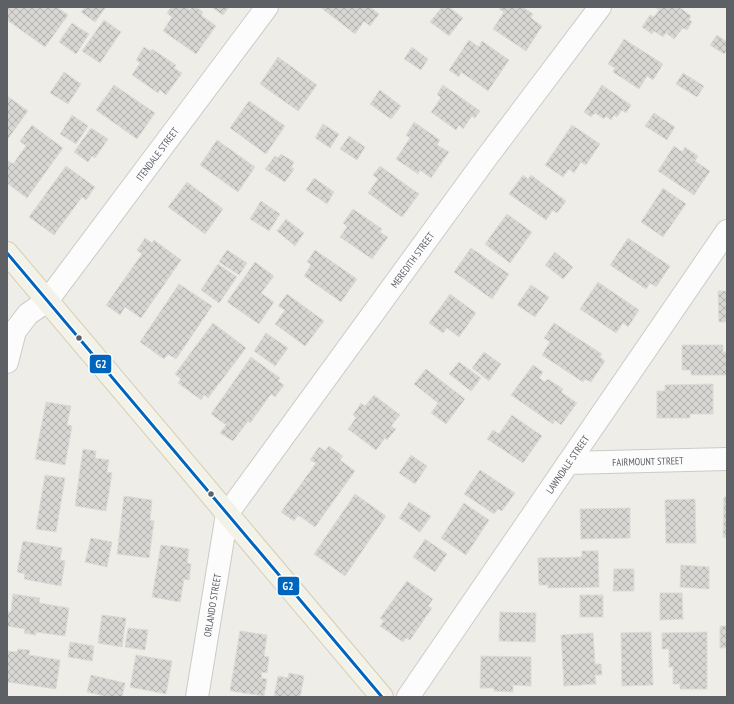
<svg xmlns="http://www.w3.org/2000/svg" width="734" height="704" viewBox="0 0 734 704" font-family="'PT Sans Narrow',sans-serif">
<style>
.building{fill:url(#building-cross-hatch);stroke:#dddcd8}
.lines{fill:none;stroke-linecap:round;stroke-linejoin:round}
.street-casing{stroke:#cbcbca;stroke-width:24}
.primary-casing{stroke:#d6ceb6;stroke-width:24}
.street{stroke:#fcfcfc;stroke-width:22}
.primary{stroke:#f3f2e9;stroke-width:22}
.bus-1-casing{stroke:#fff;stroke-width:6}
.bus-1{stroke:#0065bd;stroke-width:3}
.bus-dot{fill:#5d6166;stroke:#fff;stroke-width:1.5}
.labels{text-anchor:middle;stroke-width:3;stroke-linejoin:round;paint-order:stroke}
.street-label{font-size:10px;fill:#5d6166;stroke:#fff}
.line-badge{stroke:#fff;stroke-width:1.5}
.badge-label{font-size:11px;text-anchor:middle;font-weight:bold;fill:#fff}
</style>
<defs>
<pattern id="building-cross-hatch" width="8" height="8" patternUnits="userSpaceOnUse"><rect width="8" height="8" fill="#d7d6d3"/><path d="M0 0l8 8M0 8l8-8" fill="none" stroke="#b2b1af"/></pattern>
</defs>
<rect width="100%" height="100%" fill="#eeede8"/>
<g class="building">
<polygon points="7,7 57,7 68,15 45,47 7,20"/>
<polygon points="85,7 106,7 95,22 81,12"/>
<polygon points="171,7 187,7 190,10 192,7 196,7 203,12 201,15 216,26 196,54 163,31 172,17 167,13"/>
<polygon points="211,7 229,7 223,15"/>
<polygon points="320,7 370,7 379,14 370,26 364,21 355,34"/>
<polygon points="442,7 449,7 463,18 449,36 430,22"/>
<polygon points="501,7 523,7 533,14 531,18 542,26 526,51 493,29 504,12 499,9"/>
<polygon points="655,7 679,7 691,16 689,19 692,22 687,30 683,28 674,39 666,33 663,37 654,31 652,34 642,27 650,15 654,17 659,10"/>
<polygon points="104,20 121,32 100,63 82,51"/>
<polygon points="72,23 89,34 76,54 59,42"/>
<polygon points="717,35 727,42 727,50 724,54 710,45"/>
<polygon points="624,39 663,64 653,80 647,76 639,89 613,72 615,68 608,64"/>
<polygon points="469,40 479,47 482,41 509,60 488,91 461,72 459,77 449,70"/>
<polygon points="144,47 151,51 152,49 176,65 174,68 182,73 166,95 160,90 158,93 132,75 140,63 136,60"/>
<polygon points="412,47 428,59 421,70 404,59"/>
<polygon points="278,57 317,85 298,111 260,84"/>
<polygon points="64,72 81,84 68,104 50,93"/>
<polygon points="683,73 704,86 697,97 676,84"/>
<polygon points="114,85 155,113 137,139 96,110"/>
<polygon points="443,85 480,111 475,118 472,116 463,129 459,125 456,130 431,112 441,98 437,94"/>
<polygon points="602,85 631,105 626,113 622,110 617,117 614,115 611,120 606,116 604,119 595,113 591,117 584,112"/>
<polygon points="380,90 401,106 391,119 370,104"/>
<polygon points="7,96 28,111 7,140"/>
<polygon points="249,101 285,126 266,154 230,128"/>
<polygon points="654,113 675,127 667,140 645,126"/>
<polygon points="72,115 88,126 76,144 60,134"/>
<polygon points="414,122 440,140 437,145 449,152 431,178 420,170 418,174 396,159 410,138 406,135"/>
<polygon points="323,124 339,134 330,148 315,138"/>
<polygon points="32,125 63,148 27,198 7,183 7,160 13,164 26,146 20,141"/>
<polygon points="572,125 600,144 586,165 581,162 574,173 569,169 563,177 545,165"/>
<polygon points="91,128 108,139 95,158 92,156 88,162 74,152"/>
<polygon points="349,136 365,147 357,160 340,149"/>
<polygon points="217,140 255,167 238,192 200,165"/>
<polygon points="674,146 682,152 685,147 698,156 695,161 710,171 694,195 658,171"/>
<polygon points="281,154 294,162 291,167 294,169 285,182 265,169 275,156 278,158"/>
<polygon points="66,166 95,187 86,200 82,197 54,235 29,217"/>
<polygon points="380,166 419,194 402,217 368,193 378,179 373,175"/>
<polygon points="523,175 528,179 531,175 566,201 557,213 553,210 546,220 509,194"/>
<polygon points="314,178 334,192 327,204 306,190"/>
<polygon points="187,182 223,209 205,234 168,207"/>
<polygon points="663,188 686,204 663,237 641,222"/>
<polygon points="261,201 280,214 269,231 250,219"/>
<polygon points="353,209 382,229 380,232 388,237 372,259 340,237 347,227 343,223"/>
<polygon points="507,214 532,232 510,263 485,244"/>
<polygon points="286,219 304,233 295,246 277,231"/>
<polygon points="145,238 152,243 154,240 181,260 141,318 125,307 120,315 106,305 142,254 137,250"/>
<polygon points="628,238 670,266 656,287 650,283 646,289 610,265"/>
<polygon points="471,248 509,274 492,299 454,272"/>
<polygon points="227,250 247,263 239,275 219,262"/>
<polygon points="315,250 357,279 341,302 304,276 311,265 307,262"/>
<polygon points="555,252 573,267 563,279 545,265"/>
<polygon points="255,262 274,276 261,293 274,302 259,324 227,302"/>
<polygon points="218,264 237,277 219,303 201,290"/>
<polygon points="598,282 639,310 628,327 623,323 616,333 580,309"/>
<polygon points="179,284 212,306 176,359 168,354 164,359 140,342"/>
<polygon points="531,285 549,297 535,317 517,305"/>
<polygon points="718,291 727,291 727,322 719,322"/>
<polygon points="287,294 324,321 305,346 275,324 285,310 278,306"/>
<polygon points="450,294 476,313 459,337 447,328 443,333 429,323"/>
<polygon points="213,323 246,348 208,398 204,395 201,400 178,383 181,379 175,374"/>
<polygon points="554,323 602,354 600,357 605,361 591,382 585,379 583,382 542,355 550,342 544,338"/>
<polygon points="266,333 288,348 275,366 254,351"/>
<polygon points="682,345 723,345 723,352 727,352 727,375 691,375 691,370 682,370"/>
<polygon points="484,352 501,364 489,381 472,368"/>
<polygon points="251,357 280,378 278,381 284,385 275,397 271,394 250,423 248,421 233,441 220,433 226,425 211,414"/>
<polygon points="459,362 481,378 471,391 449,374"/>
<polygon points="533,365 543,372 539,378 545,382 548,379 563,389 561,392 577,403 561,425 555,420 553,424 511,395"/>
<polygon points="426,369 465,399 446,424 431,413 438,403 414,384"/>
<polygon points="713,384 713,414 690,414 690,418 657,418 657,391 665,391 665,385"/>
<polygon points="374,395 400,415 391,426 396,429 387,440 385,438 376,450 348,429 356,418 353,415 361,403 365,406"/>
<polygon points="46,402 71,406 67,425 72,426 65,465 35,459"/>
<polygon points="512,415 542,436 523,463 487,439 493,430 499,434"/>
<polygon points="329,446 343,456 340,460 355,471 315,527 298,515 294,521 281,512 316,463 310,460 319,447 325,451"/>
<polygon points="83,449 96,451 95,458 109,460 107,472 112,473 106,511 75,506"/>
<polygon points="411,455 427,466 415,484 399,473"/>
<polygon points="480,470 515,493 502,511 498,509 494,514 464,494"/>
<polygon points="45,475 65,478 56,532 36,529"/>
<polygon points="355,494 386,516 345,576 314,554"/>
<polygon points="124,496 152,500 150,520 154,521 149,558 117,554"/>
<polygon points="724,497 727,497 727,538 723,537"/>
<polygon points="695,499 696,543 666,543 665,500"/>
<polygon points="409,502 431,516 420,532 399,518"/>
<polygon points="464,503 489,520 466,555 441,538"/>
<polygon points="630,508 630,538 581,539 580,509"/>
<polygon points="91,538 112,542 107,567 85,562"/>
<polygon points="425,539 447,554 435,572 413,557"/>
<polygon points="23,541 62,548 60,560 65,561 61,586 24,579 25,574 17,572"/>
<polygon points="161,545 189,549 187,563 191,564 189,580 184,579 180,602 152,597"/>
<polygon points="582,551 598,551 599,587 548,588 548,585 539,585 538,558 582,557"/>
<polygon points="681,565 709,567 709,589 680,587"/>
<polygon points="614,569 634,569 634,591 613,591"/>
<polygon points="407,581 433,599 428,606 432,608 410,640 406,638 403,642 380,626 384,621 380,618"/>
<polygon points="660,593 682,593 683,619 660,620"/>
<polygon points="13,594 40,598 39,603 69,608 65,636 36,632 36,635 24,633 25,629 7,626 7,612 11,612"/>
<rect x="580" y="595" width="23" height="22"/>
<polygon points="500,612 536,613 535,642 499,641"/>
<polygon points="102,615 126,618 122,647 98,643"/>
<polygon points="720,626 727,626 727,683 727,648 720,648"/>
<polygon points="128,628 148,630 145,650 125,647"/>
<polygon points="240,631 267,635 264,656 269,657 267,673 262,672 261,678 267,679 264,696 230,691"/>
<polygon points="651,632 653,685 622,686 621,633"/>
<polygon points="707,632 707,689 680,689 680,684 673,684 673,667 669,667 669,649 662,649 662,633"/>
<polygon points="593,633 595,664 601,664 602,675 595,675 596,684 564,686 561,635"/>
<polygon points="70,642 94,646 92,661 68,657"/>
<polygon points="18,649 30,650 29,655 60,660 56,689 7,682 7,651 17,652"/>
<polygon points="136,655 172,661 166,694 130,687"/>
<polygon points="481,656 531,657 531,686 513,685 513,692 494,691 494,688 480,688"/>
<polygon points="289,673 304,676 300,697 274,697 278,676 288,678"/>
<polygon points="91,675 125,683 122,697 108,697 87,692"/>
</g>
<g class="lines">
<g class="street-casing">
<g id="street">
<path id="s1" d="M 7,362 L 15,331 L 28,314 L 47,301 L 267,7"/>
<path id="s2" d="M 568,463 L 727,459"/>
<path id="s3" d="M 197,697 L 227,514 L 487,157 L 600,7"/>
<path id="s4" d="M 408,697 L 727,231"/>
</g>
</g>
<g class="primary-casing">
<polyline id="primary" points="7,253 382,697"/>
</g>
<use href="#street" class="street"/>
<use href="#primary" class="primary"/>
<g class="bus-1-casing">
<polyline id="bus-1" points="7,253 382,697"/>
</g>
<use href="#bus-1" class="bus-1"/>
</g>
<g class="bus-dot">
<circle cx="79" cy="338" r="3.5"/>
<circle cx="211" cy="494" r="3.5"/>
</g>
<g class="labels">
<g class="street-label">
<text dy="4" stroke="none"><textPath href="#s1" startOffset="260">ITENDALE STREET</textPath></text>
<text dy="4" stroke="none"><textPath href="#s3" startOffset="500">MEREDITH STREET</textPath></text>
<text dy="4" stroke="none"><textPath href="#s2" startOffset="80">FAIRMOUNT STREET</textPath></text>
<text dy="4" stroke="none"><textPath href="#s4" startOffset="282">LAWNDALE STREET</textPath></text>
<text dy="4" stroke="none"><textPath href="#s3" startOffset="93">ORLANDO STREET</textPath></text>
</g>
</g>
<g class="line-badge">
<rect x="89" y="354" width="23" height="20" rx="4" fill="#0065bd"/>
<rect x="277" y="576" width="23" height="20" rx="4" fill="#0065bd"/>
</g>
<g class="badge-label">
<text x="101" y="368">G2</text>
<text x="288" y="590">G2</text>
</g>
<rect width="734" height="704" fill="none" stroke="#5d6166" stroke-width="16"/>
</svg>
